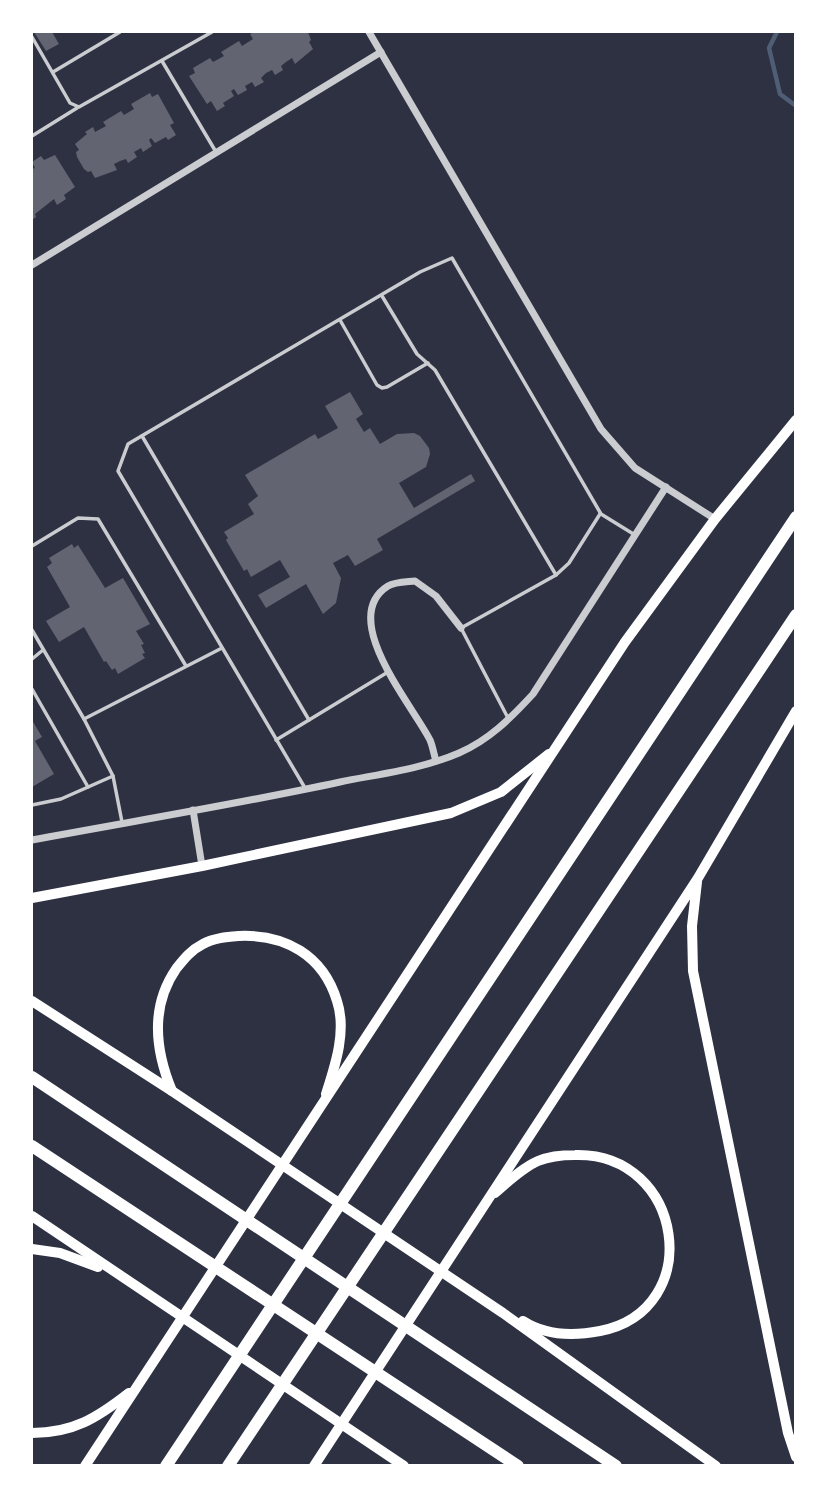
<svg xmlns="http://www.w3.org/2000/svg" width="827" height="1497" viewBox="0 0 827 1497" font-family="'Sofia Sans Condensed',sans-serif">
<style>
.lines{fill:none;stroke-linecap:round;stroke-linejoin:round}
.stream{stroke:#4f5d75;stroke-width:4.5}
.building{fill:#626471}
.service{stroke:#caccd0;stroke-width:3.5}
.minor{stroke:#caccd0;stroke-width:7}
.secondary{stroke:#fff;stroke-width:10}
.motorway{stroke:#fff;stroke-width:12}
</style>
<rect width="100%" height="100%" fill="#2d3142"/>
<g class="lines">
<polyline class="stream" points="777,32 769,48 780,94 796,106"/>
</g>
<g class="building">
<polygon points="34,32 52,32 59,44 46,51"/>
<polygon points="254,32 308,32 311,40 309,42 313,49 295,64 292,58 286,62 281,66 283,70 275,75 272,70 266,73 261,78 264,82 255,87 252,82 245,86 247,90 238,95 234,89 231,91 234,96 223,103 225,106 217,111 211,101 207,104 189,76 195,73 193,68 210,58 213,62 224,56 221,52 239,41 242,46 253,39 250,34"/>
<polygon points="150,93 152,97 158,94 174,123 170,125 176,135 168,140 166,137 155,143 151,138 149,140 152,146 143,152 141,148 134,152 137,157 128,163 126,159 120,161 114,164 117,170 95,178 91,171 88,172 84,169 77,157 76,152 79,150 75,144 87,134 85,132 93,127 95,132 106,126 103,122 121,111 124,115 134,109 131,104"/>
<polygon points="55,155 75,187 64,195 66,199 57,205 54,199 35,214 36,217 32,220 32,169 35,168 32,162 41,156 44,160"/>
<polygon points="350,392 363,414 356,419 364,432 370,428 380,444 397,434 414,433 420,436 429,448 430,454 426,467 399,483 414,508 471,474 475,481 377,539 383,550 355,566 348,555 333,563 341,578 336,603 323,614 306,584 266,608 258,595 290,577 280,560 251,577 247,569 244,571 226,540 228,538 224,532 254,514 248,504 258,496 245,475 315,434 318,439 338,428 325,406"/>
<polygon points="72,544 74,548 78,545 105,588 123,578 150,624 136,631 144,644 141,645 145,653 142,654 145,658 118,674 115,668 112,670 106,661 104,662 84,627 59,642 46,621 70,607 47,567 52,563 49,558"/>
<polygon points="32,720 42,737 35,741 54,774 32,787"/>
</g>
<g class="lines">
<g class="service">
<polyline points="32,37 70,103 79,107 212,32"/>
<polyline points="162,61 216,152"/>
<polyline points="53,72 120,32"/>
<polyline points="32,136 77,108"/>
<polyline points="382,296 417,354 435,370 556,575"/>
<polyline points="340,320 377,385 382,388 387,387 428,363"/>
<polyline points="142,436 309,720"/>
<polyline points="32,546 78,518 98,519 186,666"/>
<polyline points="32,630 84,719"/>
<polyline points="32,659 43,650"/>
<polyline points="32,689 88,787"/>
<polyline points="508,718 461,628 556,575 569,563 600,514"/>
<polyline points="276,740 388,672"/>
<polyline points="113,776 122,822"/>
<polyline points="305,788 118,471 128,444 420,272 452,258 601,514 635,535"/>
<polyline points="32,805 61,799 113,776 84,719 222,648"/>
</g>
<g class="minor">
<polyline points="369,32 601,429 635,468 715,519"/>
<polyline points="32,265 381,52"/>
<path d="M 436,761 C 434,755 433,747 430,740 C 413,706 337,618 388,586 C 395,582 407,582 415,581 L 436,596 L 461,628"/>
<polyline points="193,810 202,866"/>
<path d="M 32,840 C 134,821 238,804 340,782 C 379,774 422,769 459,753 C 489,740 511,718 533,694 L 666,487"/>
</g>
<g class="secondary">
<polyline points="697,882 692,926 693,971 788,1433 796,1457"/>
<polyline points="32,898 202,866 451,813 501,792 549,754"/>
<polyline points="32,1001 172,1091 503,1313 716,1466"/>
<path d="M 172,1091 C 155,1050 150,1007 176,969 C 184,959 191,950 203,944 C 214,938 227,937 239,936 C 285,934 323,955 337,1001 C 347,1031 335,1066 326,1094"/>
<path d="M 495,1193 C 508,1182 522,1168 538,1161 C 550,1156 562,1155 575,1155 C 684,1152 707,1310 600,1331 C 574,1336 546,1336 523,1321"/>
<polyline points="32,1216 404,1466"/>
<polyline points="32,1249 60,1253 98,1267"/>
<path d="M 32,1433 C 73,1433 97,1418 129,1393"/>
<polyline points="85,1466 625,642 715,519 796,420"/>
<polyline points="314,1466 698,878 796,711"/>
</g>
<g class="motorway">
<polyline points="32,1077 616,1466"/>
<polyline points="32,1146 518,1466"/>
<polyline points="166,1466 796,517"/>
<polyline points="228,1466 796,615"/>
</g>
</g>
<rect width="827" height="1497" fill="none" stroke="#ffffff" stroke-width="66"/>
</svg>
